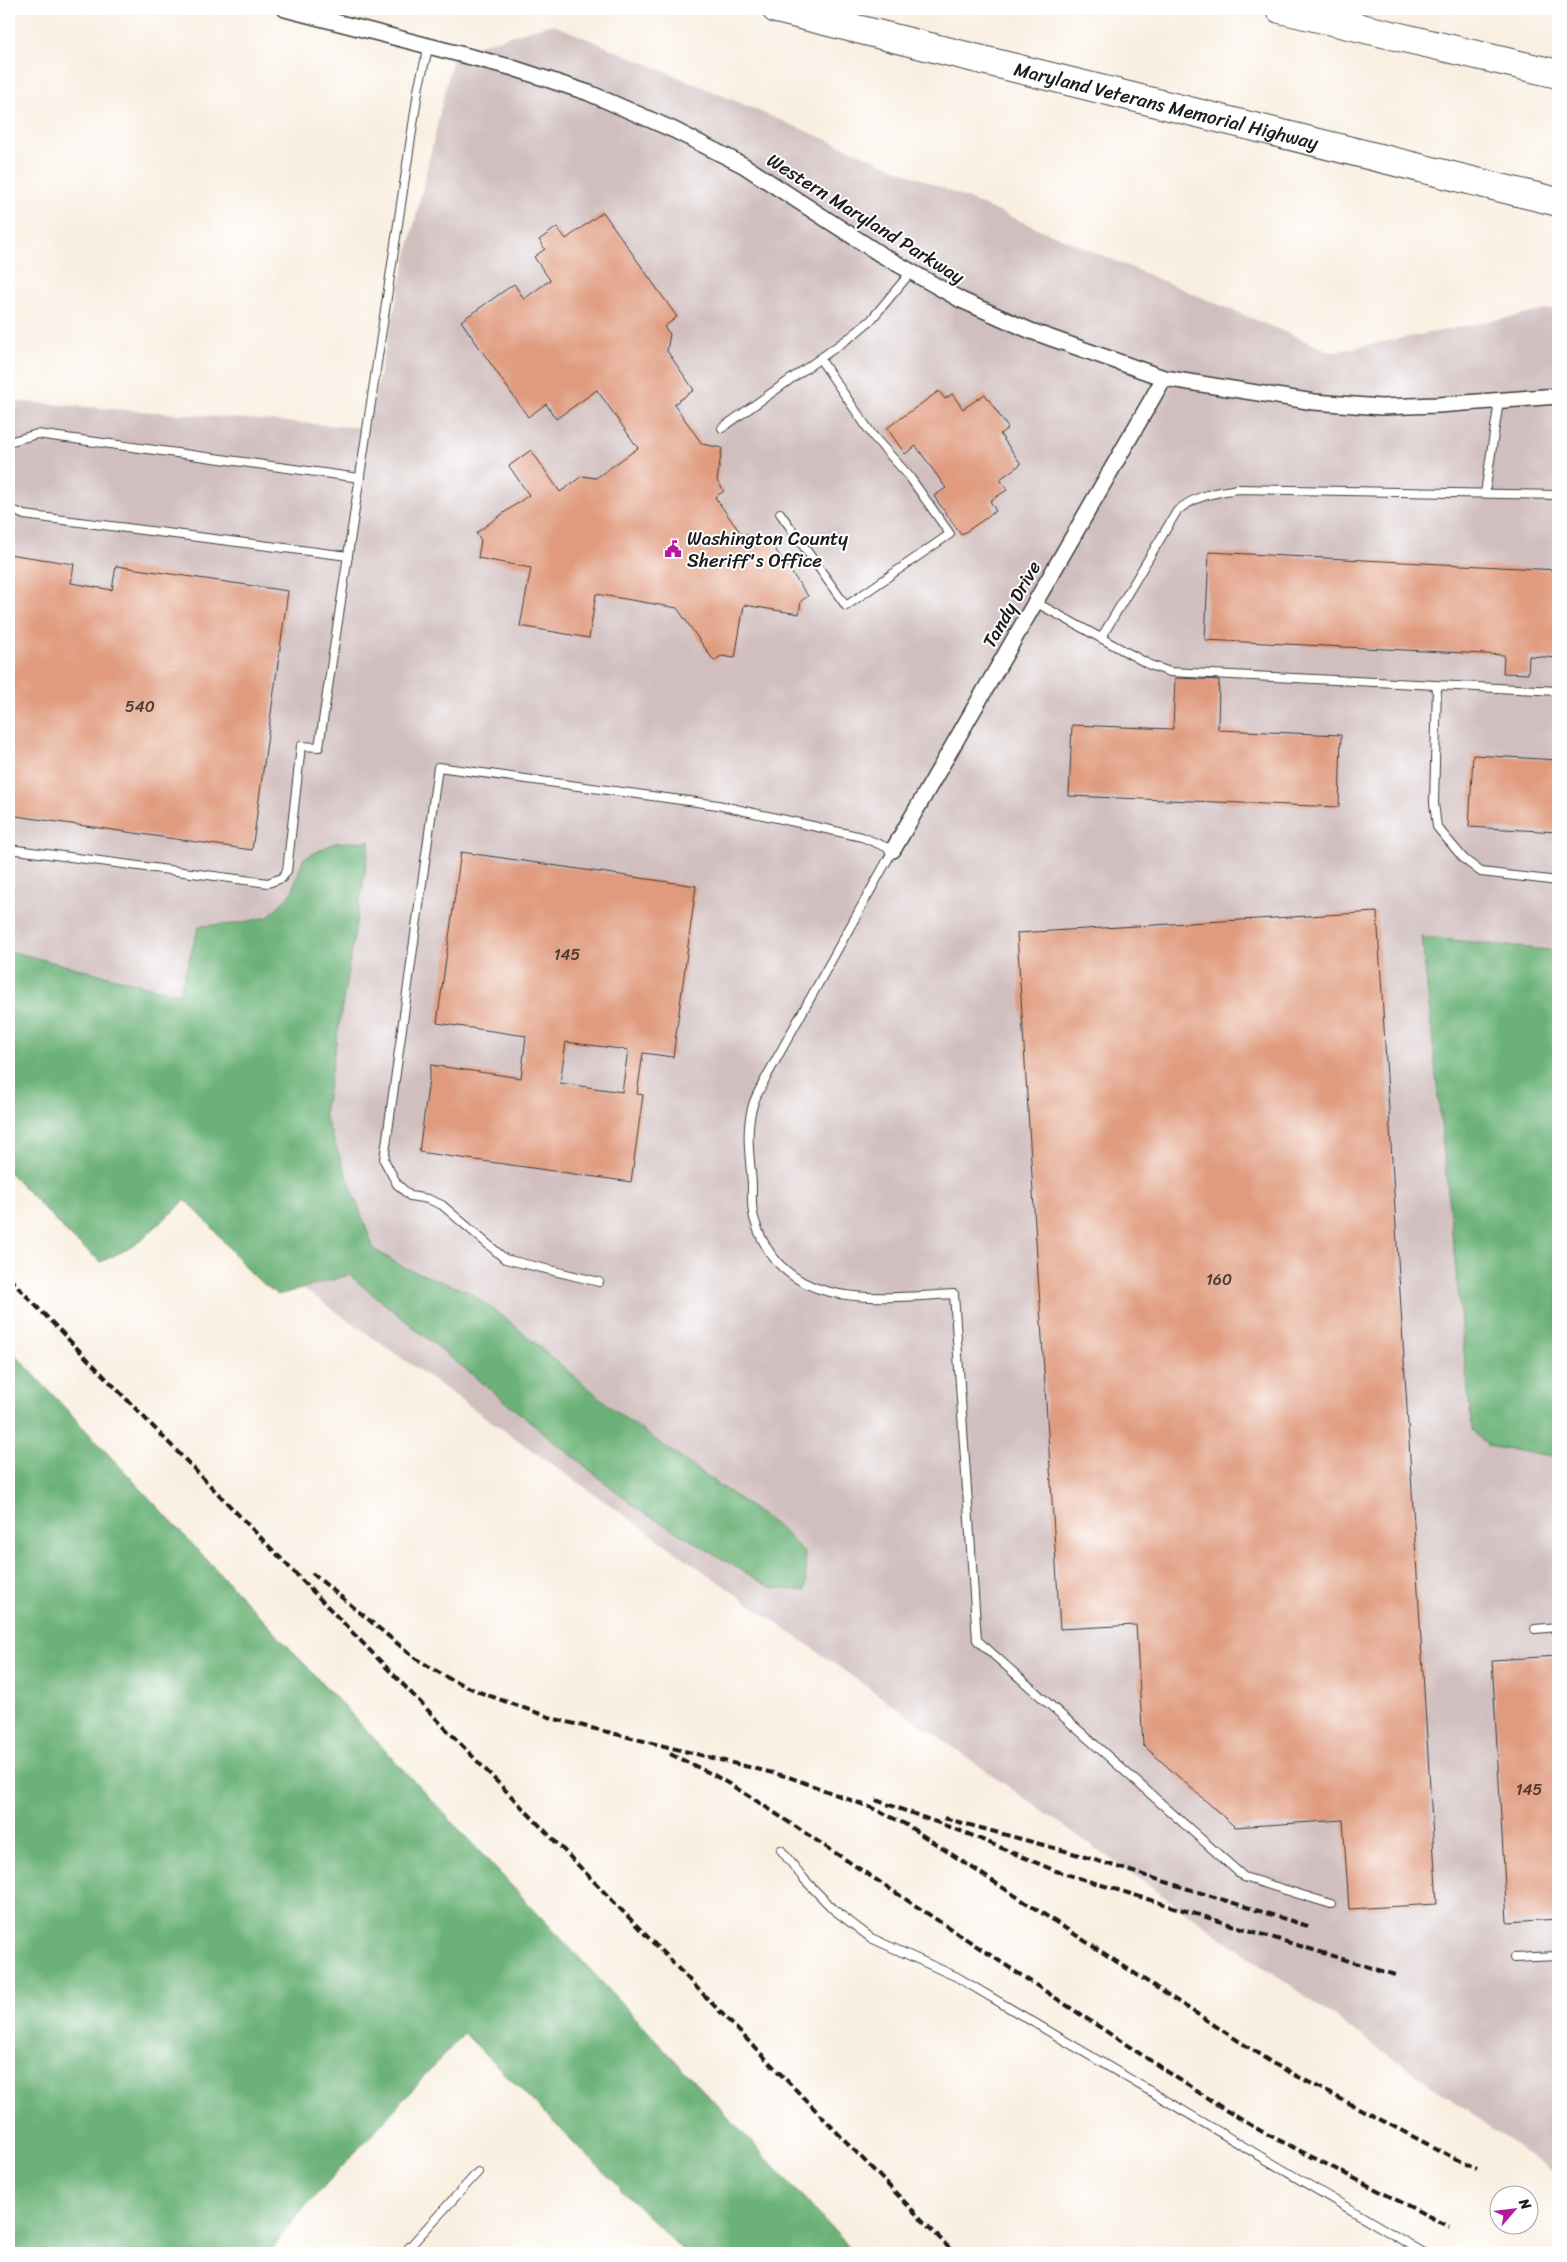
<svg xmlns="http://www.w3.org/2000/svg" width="1567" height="2262" viewBox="0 0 1567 2262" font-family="Sriracha,sans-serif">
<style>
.industrial{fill:#d1bfbf}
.forest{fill:#6cb278;stroke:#44674a}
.building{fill:#e09b7f;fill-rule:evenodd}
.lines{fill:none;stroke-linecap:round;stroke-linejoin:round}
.service-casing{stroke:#3d3c3a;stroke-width:10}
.minor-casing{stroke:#3d3c3a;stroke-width:18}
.motorway-casing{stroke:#3d3c3a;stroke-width:30}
.service{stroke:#fff;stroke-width:8}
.minor{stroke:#fff;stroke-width:15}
.motorway{stroke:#fff;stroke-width:28}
.rail{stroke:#1c1c1c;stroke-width:4;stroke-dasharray:8 4;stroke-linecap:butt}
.labels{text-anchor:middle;stroke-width:4;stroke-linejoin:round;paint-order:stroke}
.number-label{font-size:16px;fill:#4d3c35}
.street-label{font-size:19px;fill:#1c1c1c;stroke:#fff}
.poi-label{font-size:19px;fill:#1c1c1c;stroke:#fff;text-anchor:start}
</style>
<rect width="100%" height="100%" fill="#fff"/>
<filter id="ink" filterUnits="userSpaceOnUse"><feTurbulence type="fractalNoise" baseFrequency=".02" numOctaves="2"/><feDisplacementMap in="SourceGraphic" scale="10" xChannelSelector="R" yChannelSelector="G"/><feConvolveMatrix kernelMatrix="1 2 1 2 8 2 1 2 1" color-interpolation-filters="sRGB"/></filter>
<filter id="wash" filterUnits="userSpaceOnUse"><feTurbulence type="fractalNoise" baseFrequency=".0096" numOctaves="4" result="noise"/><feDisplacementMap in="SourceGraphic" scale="20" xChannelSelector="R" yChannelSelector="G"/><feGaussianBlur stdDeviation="1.12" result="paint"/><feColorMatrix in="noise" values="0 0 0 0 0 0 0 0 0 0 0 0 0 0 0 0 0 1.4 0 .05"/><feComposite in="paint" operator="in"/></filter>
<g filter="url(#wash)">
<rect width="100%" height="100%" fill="#f9efe1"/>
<polygon class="industrial" points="552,24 1332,352 1558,308 1558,2175 294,1282 9,1060 9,401 367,428 454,52"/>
<g class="forest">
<polygon points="370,841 324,1114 374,1249 403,1267 469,1292 509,1321 619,1414 780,1528 805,1554 806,1591 770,1587 639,1510 349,1275 278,1295 251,1274 211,1226 186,1200 134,1246 101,1262 74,1240 9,1172 9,951 179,994 199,926 234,924 268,917 292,892 303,859 334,843"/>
<polygon points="1422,937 1558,951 1558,1457 1487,1446 1472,1430"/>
<polygon points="9,1348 855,2253 685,2253 464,2033 287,2227 271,2253 9,2253"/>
</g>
<g id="blocks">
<g class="building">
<polygon points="603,212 677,317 664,327 670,334 667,351 694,390 674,404 702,444 722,448 717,481 724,491 715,497 741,534 768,539 808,596 801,601 799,614 744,605 735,658 721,656 714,661 677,608 596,594 589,638 520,626 531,568 478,558 481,540 476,533 529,495 509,466 531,450 560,492 582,476 596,478 638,448 597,390 556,419 546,404 528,417 461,321 514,284 524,299 550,280 534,257 545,249 539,240 557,227 566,239"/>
<polygon points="939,391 945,399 952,394 963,409 985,394 1008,428 1000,434 1021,464 1000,479 1007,490 990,501 996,511 961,535 934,496 946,488 916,446 905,454 887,428"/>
<polygon points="1209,552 1558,570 1558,658 1529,656 1528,674 1503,673 1504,655 1205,640"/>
<polygon points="9,554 74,564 71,583 112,590 116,566 288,591 252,850 9,815"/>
<polygon points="1175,678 1219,680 1218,730 1341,735 1339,807 1069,796 1072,725 1173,729"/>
<polygon points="1473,755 1558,760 1558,832 1469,827"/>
<path d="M 461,852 L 696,886 L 673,1057 L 643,1053 L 637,1094 L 643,1095 L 631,1182 L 419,1152 L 431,1065 L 521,1078 L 526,1036 L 437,1023 ZM 566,1042 L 628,1050 L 622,1092 L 560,1083 Z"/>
<polygon points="1377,912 1437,1904 1349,1909 1343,1820 1235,1827 1143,1745 1136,1625 1060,1629 1017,933"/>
<polygon points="1558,1656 1558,1919 1507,1922 1492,1660"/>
</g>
</g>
</g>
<g filter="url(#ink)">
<use href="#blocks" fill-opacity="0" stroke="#3d3c3a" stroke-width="1"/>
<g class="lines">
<g class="service-casing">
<g id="service">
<polyline points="722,428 853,335 871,320 911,272"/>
<polyline points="9,442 37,434 360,478"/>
<polyline points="1485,493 1499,401"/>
<polyline points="9,508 24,515 348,556"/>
<polyline points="780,513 846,606 950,534 909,476 873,436 820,359"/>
<polyline points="1035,602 1150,665 1170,672 1558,691"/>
<path d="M 1101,638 L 1177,511 C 1196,495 1214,493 1238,489 L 1558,495"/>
<polyline points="1437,686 1434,803 1437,827 1464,859 1481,872 1558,881"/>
<polyline points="9,849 268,883 282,878 287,871 301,746 319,747 419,85 429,45"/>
<path d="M 599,1282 L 505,1259 L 442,1205 L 428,1199 L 410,1196 L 397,1184 L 384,1160 L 438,767 L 718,805 L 862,837 L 893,850 L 768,1074 C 763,1084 756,1094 753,1105 C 745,1130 750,1158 752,1184 C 752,1195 751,1208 754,1218 C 781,1313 876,1298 954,1294 L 977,1640 L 1244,1877 L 1331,1904"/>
<polyline points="1535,1629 1558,1627"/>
<polyline points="781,1850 804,1879 833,1909 871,1938 957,1977 1424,2253"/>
<polyline points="1514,1958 1558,1956"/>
<polyline points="404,2253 478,2172"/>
</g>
</g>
<g class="minor-casing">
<g id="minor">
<polyline points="285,9 510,67 589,93 674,130 743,165 880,254 961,300 1031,331 1164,378 1314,402 1381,407 1438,405 1558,396"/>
<polyline points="893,850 1164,378"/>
</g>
</g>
<g class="motorway-casing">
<g id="motorway">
<path id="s1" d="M 776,9 L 1558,202"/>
<polyline points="1280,9 1558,74"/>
</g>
</g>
<use href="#service" class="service"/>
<use href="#minor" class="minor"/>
<use href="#motorway" class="motorway"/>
<g class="rail">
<polyline points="9,1278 954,2253"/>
<polyline points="312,1573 415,1658 448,1678 479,1692 555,1719 789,1777 872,1808 905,1824 1274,2064 1477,2170"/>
<polyline points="670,1754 714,1775 749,1796 1227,2111 1261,2131 1450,2227"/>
<polyline points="876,1800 966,1833 1056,1871 1398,1976"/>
<polyline points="944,1818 1069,1852 1311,1927"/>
</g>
</g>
</g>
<defs>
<g id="civic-bare" transform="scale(1.35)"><path d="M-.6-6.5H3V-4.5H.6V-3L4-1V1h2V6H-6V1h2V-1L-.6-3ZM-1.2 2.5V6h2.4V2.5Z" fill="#b5179e" stroke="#fff" stroke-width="2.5" paint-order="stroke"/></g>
</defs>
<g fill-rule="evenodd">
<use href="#civic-bare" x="673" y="549"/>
</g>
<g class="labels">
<g class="number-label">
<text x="140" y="712">540</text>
<text x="567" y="960">145</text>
<text x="1219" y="1285">160</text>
<text x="1529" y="1795">145</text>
</g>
<g class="street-label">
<text dy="7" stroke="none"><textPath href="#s1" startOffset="402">Maryland Veterans Memorial Highway</textPath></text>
<text transform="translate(866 218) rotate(32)" y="7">Western Maryland Parkway</text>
<text transform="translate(1011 604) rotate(-60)" y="7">Tandy Drive</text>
</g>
<g class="poi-label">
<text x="687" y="545">Washington County<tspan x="687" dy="22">Sheriff's Office</tspan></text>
</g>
</g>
<rect width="1567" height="2262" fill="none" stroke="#fff" stroke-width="30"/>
<g transform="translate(1514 2210) rotate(62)"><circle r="24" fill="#ffffff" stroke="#a4a4a4"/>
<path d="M0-4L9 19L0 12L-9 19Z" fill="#b5179e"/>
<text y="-8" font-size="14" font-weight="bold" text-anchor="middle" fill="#1c1c1c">N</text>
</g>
</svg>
